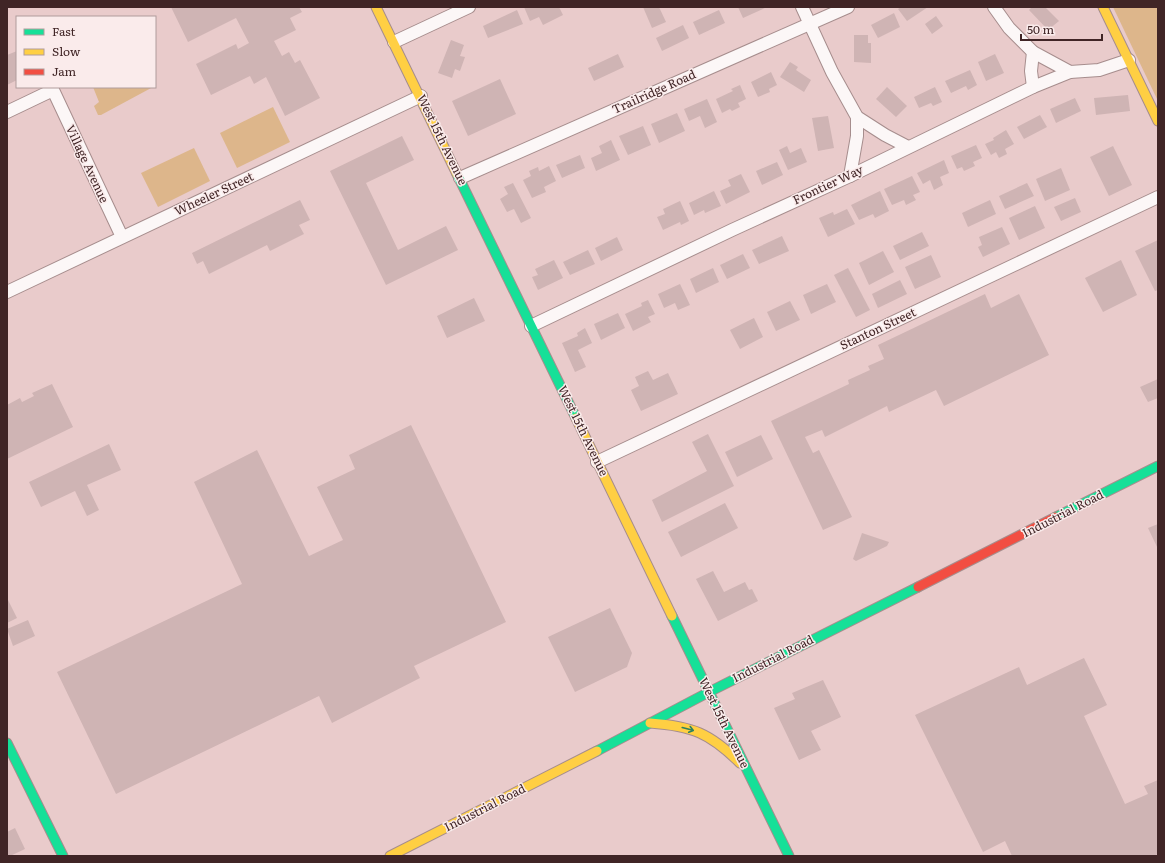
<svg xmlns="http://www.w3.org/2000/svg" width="1165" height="863" viewBox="0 0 1165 863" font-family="Literata,serif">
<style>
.green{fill:#ddb68b}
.building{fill:#cfb4b4}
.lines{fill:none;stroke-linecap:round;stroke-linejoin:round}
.street-casing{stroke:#a68d8d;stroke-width:14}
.fast-casing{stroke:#a68d8d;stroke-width:11}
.slow-casing{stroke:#a68d8d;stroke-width:11}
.jam-casing{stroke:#a68d8d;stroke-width:11}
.street{stroke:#fcf7f7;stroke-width:12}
.fast{stroke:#16e098;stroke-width:9}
.slow{stroke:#ffcf43;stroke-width:9}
.jam{stroke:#f24e42;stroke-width:9}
.oneway{stroke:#2b825f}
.labels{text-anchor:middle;stroke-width:3;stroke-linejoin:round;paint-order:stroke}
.street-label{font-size:12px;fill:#402526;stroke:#faebeb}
</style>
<rect width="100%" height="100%" fill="#e9cbcb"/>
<g class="green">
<polygon points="1113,7 1158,7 1158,101"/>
<polygon points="93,87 153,87 101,115 98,115 94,106 99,102"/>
<polygon points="273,107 290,142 237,168 220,133"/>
<polygon points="194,148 210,181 158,207 141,173"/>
</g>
<g class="building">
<polygon points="171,7 299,7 302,12 290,18 296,30 274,41 282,56 289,52 295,63 300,60 320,98 285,116 266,77 254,84 250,76 211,95 196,64 236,44 238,49 249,43 236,18 188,42"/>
<polygon points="524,7 559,7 563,15 543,25 539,17 530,21"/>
<polygon points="643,7 659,7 666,22 652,28"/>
<polygon points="738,7 767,7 743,18"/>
<polygon points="901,7 928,7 907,21 898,9"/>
<polygon points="1032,7 1045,7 1059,21 1048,30 1029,10"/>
<polygon points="517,10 523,24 488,38 483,26"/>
<polygon points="719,10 725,23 699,35 693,22"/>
<polygon points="894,13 900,27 878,38 871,25"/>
<polygon points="936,16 943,26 932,34 925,24"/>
<polygon points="683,25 689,38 662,51 656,38"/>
<polygon points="854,35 868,35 868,43 871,43 871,63 854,62"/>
<polygon points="451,40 464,45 460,56 465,57 460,71 455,69 452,78 438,73"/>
<polygon points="17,51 17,80 7,85 7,55"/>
<polygon points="618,54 624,67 594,81 588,68"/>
<polygon points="995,54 1004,73 986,81 978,62"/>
<polygon points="790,62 798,67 796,70 811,80 804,92 780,77"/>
<polygon points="970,70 977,85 968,90 966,86 951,93 945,81"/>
<polygon points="771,72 777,85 769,89 770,92 758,97 751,82"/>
<polygon points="500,79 516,114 468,136 452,101"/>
<polygon points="740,85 746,99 738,103 740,107 732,111 730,109 722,113 716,99 733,91 731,89"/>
<polygon points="887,87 907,106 896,117 876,99"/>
<polygon points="935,87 942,102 933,106 931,103 919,108 914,97"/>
<polygon points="1128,95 1130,111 1096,115 1094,98"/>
<polygon points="1075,98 1081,111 1056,123 1050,109"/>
<polygon points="707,99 717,122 705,128 700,116 689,121 684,109"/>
<polygon points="677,113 685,131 659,143 651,124"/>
<polygon points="1040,115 1047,127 1024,139 1017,127"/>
<polygon points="828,116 834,148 818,151 812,118"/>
<polygon points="643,126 651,145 628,155 619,136"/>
<polygon points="1006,130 1014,144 1005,149 1007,154 999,158 996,152 991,155 985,144 994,140 993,138"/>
<polygon points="402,136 414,160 366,183 398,250 446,226 458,250 386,285 330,171"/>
<polygon points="611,140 620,160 596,171 591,158 602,153 599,146"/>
<polygon points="976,145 982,158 973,162 975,166 964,171 962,167 957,169 951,156"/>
<polygon points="787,146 790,153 801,148 807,162 788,170 779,150"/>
<polygon points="1113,146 1132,185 1109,196 1090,157"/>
<polygon points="580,155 585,168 562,178 556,165"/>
<polygon points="944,160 949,173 940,177 943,185 934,190 930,180 923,184 917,173"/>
<polygon points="777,162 783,175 762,185 756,171"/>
<polygon points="549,166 556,181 544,187 546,192 532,198 523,180 531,176 529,171 538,167 539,171"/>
<polygon points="1061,168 1070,190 1045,201 1036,179"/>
<polygon points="741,174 750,192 726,204 720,191 731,186 728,180"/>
<polygon points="912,176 920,192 913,195 916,200 906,205 904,200 892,205 884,189"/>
<polygon points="513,183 531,218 521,223 514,209 507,212 500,199 508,194 504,187"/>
<polygon points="1027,183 1034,196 1005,209 999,196"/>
<polygon points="714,191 721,206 705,213 704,210 694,215 689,203"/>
<polygon points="880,191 889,211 875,218 873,214 859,220 851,205"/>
<polygon points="1075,198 1081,212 1061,221 1054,207"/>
<polygon points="300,200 310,220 299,225 304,234 270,251 267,245 209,274 203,261 197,264 192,253"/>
<polygon points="990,200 996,214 968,227 962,213"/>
<polygon points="680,201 689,221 681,225 680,222 663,230 657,217 665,214 663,209"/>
<polygon points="1035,206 1045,228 1019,240 1009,218"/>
<polygon points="847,209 855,224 828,237 819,218 833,212 834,215"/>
<polygon points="1002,227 1010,244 983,257 978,247 982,245 979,237"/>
<polygon points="922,232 929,246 900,260 893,246"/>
<polygon points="782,236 789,251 759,264 752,250"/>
<polygon points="617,237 623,250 601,261 595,248"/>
<polygon points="1158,240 1158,290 1155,291 1135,251"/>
<polygon points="588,250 595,264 570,275 563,262"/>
<polygon points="883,251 894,272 869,285 859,263"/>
<polygon points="743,254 750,268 727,279 720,265"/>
<polygon points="931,255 941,277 915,289 905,267"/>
<polygon points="554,260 563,278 538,290 532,277 538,275 535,269"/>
<polygon points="1121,260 1137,295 1103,312 1085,278"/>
<polygon points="713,268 719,282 696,293 690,279"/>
<polygon points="848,268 870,310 856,317 834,275"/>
<polygon points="900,280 907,294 878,308 872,294"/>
<polygon points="680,284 690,305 678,310 675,303 664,308 658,294"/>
<polygon points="827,284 836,302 811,314 803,295"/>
<polygon points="985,294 991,308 1019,294 1049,355 944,406 936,390 889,412 887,406 825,437 822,430 805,437 813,453 819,450 852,517 823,530 771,421 849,384 848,380 870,370 868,366 884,359 878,345"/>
<polygon points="474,298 485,321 447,338 437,316"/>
<polygon points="648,300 655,314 648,317 651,322 633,331 625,314 642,306 641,303"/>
<polygon points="790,301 800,320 776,331 767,312"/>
<polygon points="618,313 625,328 601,340 594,324"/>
<polygon points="754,318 763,337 740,349 730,330"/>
<polygon points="585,328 592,343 578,350 586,367 575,372 562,343 578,336 577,333"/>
<polygon points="648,371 653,380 668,373 678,394 641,411 631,390 639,386 635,377"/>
<polygon points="1158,379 1158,398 1148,402 1140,387"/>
<polygon points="52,384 73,427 7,459 7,405 20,398 22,402 34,396 32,393"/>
<polygon points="411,425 506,622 414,666 420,678 332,723 319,696 116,794 57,672 242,584 194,482 257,450 309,556 343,540 317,487 355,469 349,455"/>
<polygon points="708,434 734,486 662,522 652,500 707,471 692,442"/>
<polygon points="761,435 773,459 737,477 725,452"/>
<polygon points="109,444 121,470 87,485 99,510 87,516 75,491 41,507 29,482"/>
<polygon points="725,503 738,528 681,557 668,532"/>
<polygon points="1158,524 1158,549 1148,528"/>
<polygon points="862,533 889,542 887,546 856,561 853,559"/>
<polygon points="713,571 724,592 745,582 749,590 752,589 758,601 718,621 696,579"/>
<polygon points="7,598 17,618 7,623"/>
<polygon points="610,608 632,653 627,667 575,692 548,637"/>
<polygon points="28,620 35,636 13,646 7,629"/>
<polygon points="1084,658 1107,705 1084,716 1125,804 1148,794 1144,786 1158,780 1158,854 1154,856 1012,856 1005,841 983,852 915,715 1019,667 1027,685"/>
<polygon points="823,680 841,717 811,731 821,750 799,760 774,708 795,699 792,693"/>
<polygon points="15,828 25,849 10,856 7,856 7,832"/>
</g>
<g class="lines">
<g class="street-casing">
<g id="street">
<polyline points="802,7 832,72 857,117 885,135 908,147"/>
<polyline points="994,7 1009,28 1033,52 1070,72"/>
<polyline points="394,42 469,7"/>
<polyline points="1033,52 1031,71 1033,87"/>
<polyline points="7,112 53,90 122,237"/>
<polyline points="850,176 857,136 857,117"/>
<polyline points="460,178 848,7"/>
<polyline points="7,292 421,96"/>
<polyline points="531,326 732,230 850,176 1033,87 1070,72 1099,70 1129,60"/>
<polyline points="597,462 1158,197"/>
</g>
</g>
<g class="fast-casing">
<g id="fast">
<polyline points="457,174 576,418"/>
<polyline points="1056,517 1158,466"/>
<polyline points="672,616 789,856"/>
<polyline points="7,743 63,856"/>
<polyline points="597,751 709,692 918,587"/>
</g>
</g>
<g class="slow-casing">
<g id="slow">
<polyline points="376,7 457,174"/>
<polyline points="1103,7 1158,121"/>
<polyline points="576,418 672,616"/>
<path d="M 650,723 C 692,726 710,733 740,763"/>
<polyline points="390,856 597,751"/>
</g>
</g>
<g class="jam-casing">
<polyline id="jam" points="918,587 1056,517"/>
</g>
<use href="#street" class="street"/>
<use href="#fast" class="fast"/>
<use href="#slow" class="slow"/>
<use href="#jam" class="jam"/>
</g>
<defs><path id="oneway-shaft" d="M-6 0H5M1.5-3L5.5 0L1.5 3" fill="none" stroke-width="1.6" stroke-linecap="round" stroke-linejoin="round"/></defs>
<use class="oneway" href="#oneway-shaft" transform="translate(688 729) rotate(15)"/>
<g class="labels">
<g class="street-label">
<text transform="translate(654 92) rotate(-24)" y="4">Trailridge Road</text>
<text transform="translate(442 140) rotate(64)" y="4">West 15th Avenue</text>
<text transform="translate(87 164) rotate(65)" y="4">Village Avenue</text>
<text transform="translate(828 185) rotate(-25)" y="4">Frontier Way</text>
<text transform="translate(214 194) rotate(-25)" y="4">Wheeler Street</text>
<text transform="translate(878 329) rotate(-25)" y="4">Stanton Street</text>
<text transform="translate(583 431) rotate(64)" y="4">West 15th Avenue</text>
<text transform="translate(1063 514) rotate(-27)" y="4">Industrial Road</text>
<text transform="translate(773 659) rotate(-27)" y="4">Industrial Road</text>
<text transform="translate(724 723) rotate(64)" y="4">West 15th Avenue</text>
<text transform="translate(485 808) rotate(-27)" y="4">Industrial Road</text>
</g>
</g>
<rect width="1165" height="863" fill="none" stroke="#402526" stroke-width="16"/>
<rect x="16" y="16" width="140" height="72" fill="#faebeb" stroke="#b09c9c"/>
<rect x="24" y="29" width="20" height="6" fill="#16e098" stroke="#b09c9c"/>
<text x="52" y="36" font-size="12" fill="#402526">Fast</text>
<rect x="24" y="49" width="20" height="6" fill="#ffcf43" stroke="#b09c9c"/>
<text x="52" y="56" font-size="12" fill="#402526">Slow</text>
<rect x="24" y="69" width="20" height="6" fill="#f24e42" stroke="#b09c9c"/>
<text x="52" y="76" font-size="12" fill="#402526">Jam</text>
<path d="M1021 34v6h81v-6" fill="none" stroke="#402526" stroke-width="2"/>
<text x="1027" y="34" font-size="12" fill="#402526" stroke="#faebeb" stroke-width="3" paint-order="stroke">50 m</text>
</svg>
